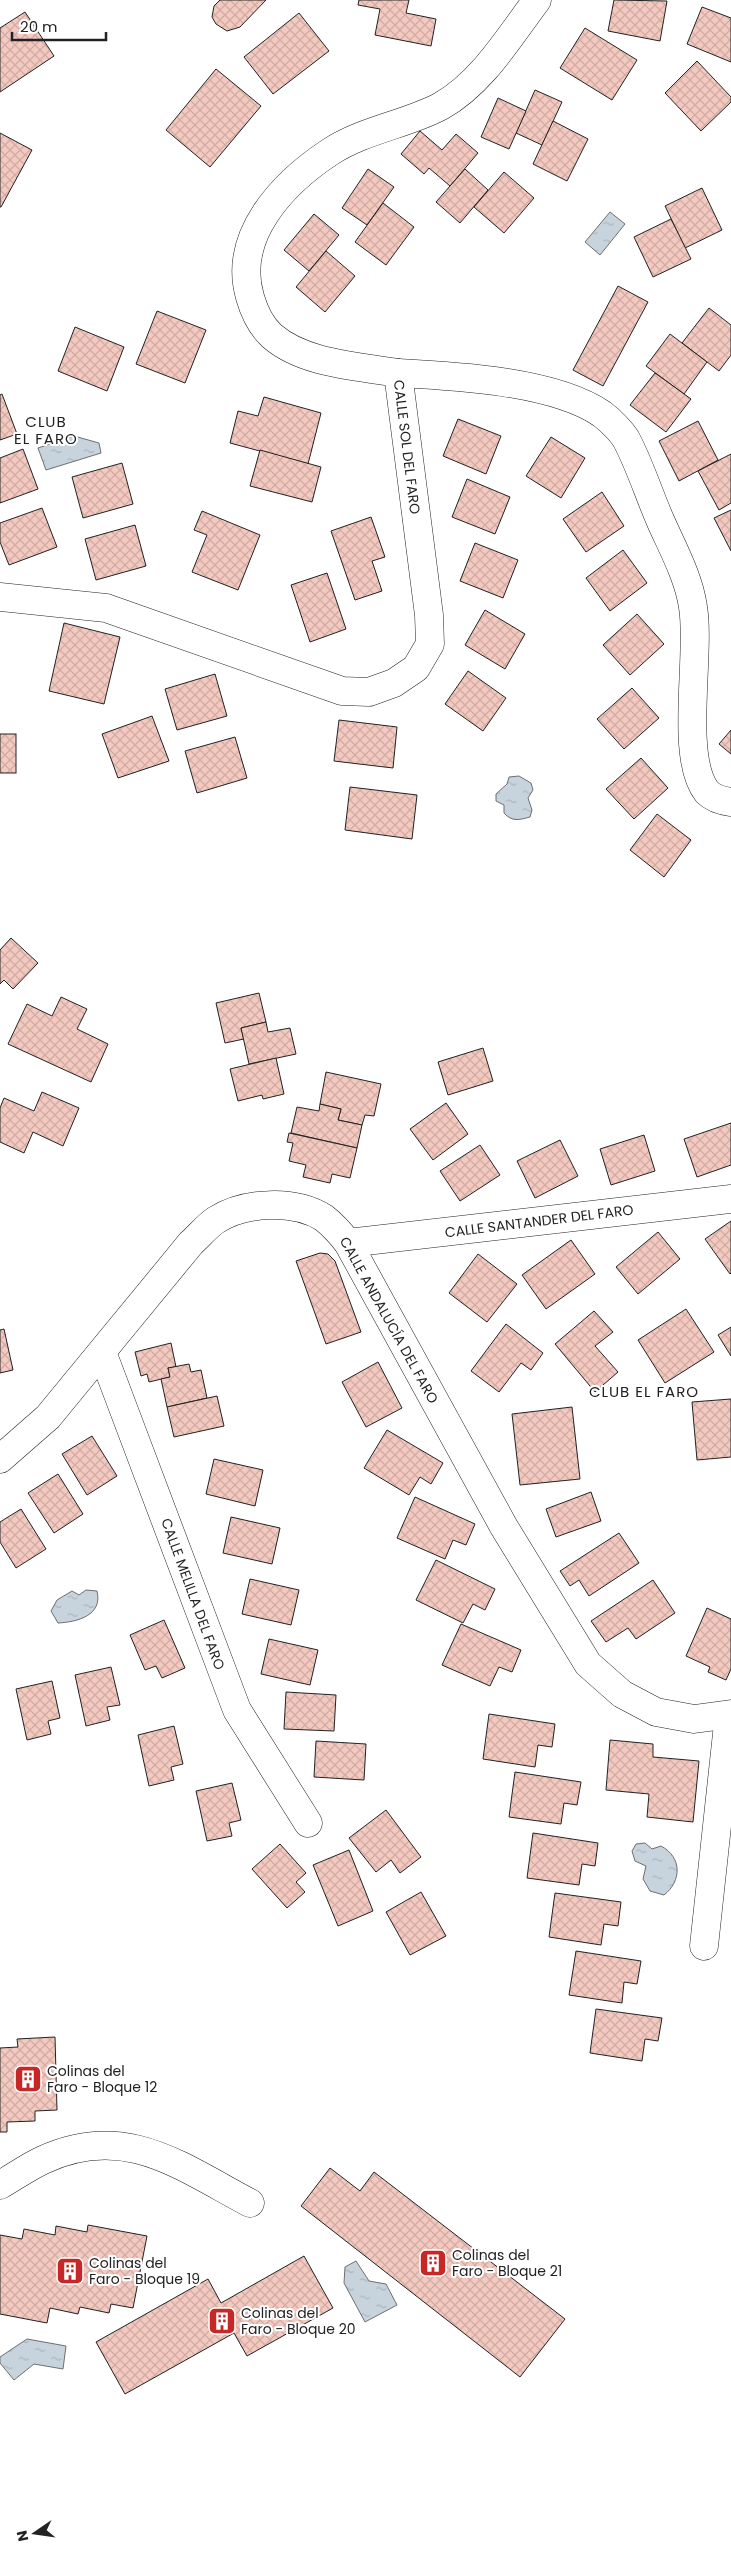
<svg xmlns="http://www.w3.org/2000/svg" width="731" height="2568" viewBox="0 0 731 2568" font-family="Poppins,sans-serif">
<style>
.water{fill:url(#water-ripples);stroke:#6f6f6f}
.building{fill:url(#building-cross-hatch);stroke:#222}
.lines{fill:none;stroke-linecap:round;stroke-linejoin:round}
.street-casing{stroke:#222;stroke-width:29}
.street{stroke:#fff;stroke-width:28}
.labels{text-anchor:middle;stroke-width:4;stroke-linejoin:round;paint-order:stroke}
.street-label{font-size:14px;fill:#222;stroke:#fff}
.poi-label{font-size:14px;fill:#222;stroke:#fff;text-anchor:start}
.neighbourhood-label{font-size:15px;letter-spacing:1px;fill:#222;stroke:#fff}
</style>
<defs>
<pattern id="water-ripples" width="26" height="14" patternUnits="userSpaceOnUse" patternTransform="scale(1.25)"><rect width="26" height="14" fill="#c7d3dd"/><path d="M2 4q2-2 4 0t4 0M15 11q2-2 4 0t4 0" fill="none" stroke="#abb5bd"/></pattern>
<pattern id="building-cross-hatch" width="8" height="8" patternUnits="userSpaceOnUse" patternTransform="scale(1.25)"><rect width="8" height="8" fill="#f3c9c0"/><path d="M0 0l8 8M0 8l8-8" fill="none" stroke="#d0aca5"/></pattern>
</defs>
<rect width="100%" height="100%" fill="#fff"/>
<g class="water">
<polygon points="610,212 625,224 600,255 585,242"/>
<polygon points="74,436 99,443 101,453 46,470 38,448"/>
<path d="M 519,776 L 531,783 L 533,790 L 528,798 L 532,810 L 530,817 C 519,820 512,822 504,813 L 504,805 L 496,801 L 496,794 L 507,784 L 509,777 Z"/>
<path d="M 86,1590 L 97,1591 C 103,1615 78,1622 58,1623 L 51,1611 L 57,1600 L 72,1591 L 79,1595 Z"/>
<path d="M 645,1843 L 652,1849 L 661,1846 C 682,1857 682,1881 664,1895 L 650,1891 L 643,1879 L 646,1866 L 635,1861 L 632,1851 L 636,1844 Z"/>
<polygon points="356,2261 369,2281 386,2284 397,2305 365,2322 344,2283 345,2267"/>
<polygon points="27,2339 66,2346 63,2369 34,2364 14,2380 0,2363 0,2357"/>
</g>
<g class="building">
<polygon points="220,0 266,0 240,27 227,31 216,24 212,17 214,6"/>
<polygon points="359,0 409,0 406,13 436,19 431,46 375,35 380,9 358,5"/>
<polygon points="614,0 667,1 660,41 608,31"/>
<polygon points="702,7 731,18 731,62 687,44"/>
<polygon points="25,12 54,56 0,92 0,28"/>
<polygon points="299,13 329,51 273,94 244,57"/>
<polygon points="585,28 637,60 612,100 560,68"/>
<polygon points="697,61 731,97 731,102 701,131 665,93"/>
<polygon points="216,69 261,106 210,167 166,130"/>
<polygon points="535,90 562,102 542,145 516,133"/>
<polygon points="498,98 526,111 509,149 481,137"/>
<polygon points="553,121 588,139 567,181 533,164"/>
<polygon points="420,131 442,150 456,134 478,153 450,186 429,168 424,174 401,154"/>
<polygon points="0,133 32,150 1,207 0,207"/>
<polygon points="368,169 394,187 367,225 342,208"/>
<polygon points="465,169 488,190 460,223 436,202"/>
<polygon points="504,172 534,198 504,233 474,207"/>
<polygon points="702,188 722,230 685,248 665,206"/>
<polygon points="383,203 414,227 386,265 355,242"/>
<polygon points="314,214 339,235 309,271 284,250"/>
<polygon points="671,219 691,259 653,277 634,237"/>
<polygon points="326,251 355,276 325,312 296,287"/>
<polygon points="618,286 648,302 603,386 573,370"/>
<polygon points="709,308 731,325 731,355 719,371 682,343"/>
<polygon points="157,311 206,330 185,383 136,364"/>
<polygon points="75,327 124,347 107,391 58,371"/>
<polygon points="670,334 707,362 684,394 646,366"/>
<polygon points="655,373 691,399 666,432 630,405"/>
<polygon points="2,394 17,434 0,440 0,395"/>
<polygon points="264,397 321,413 308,464 230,443 238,411 258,416"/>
<polygon points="458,419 501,436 486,474 443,456"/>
<polygon points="698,421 718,460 679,481 659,441"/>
<polygon points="551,437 585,458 561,498 526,476"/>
<polygon points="23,449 38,489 0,503 0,458"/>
<polygon points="260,450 321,467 312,502 250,486"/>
<polygon points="731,454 731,503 719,510 698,471"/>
<polygon points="122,463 133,504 83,518 72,477"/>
<polygon points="467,479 510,497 495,534 452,517"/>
<polygon points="602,492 624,526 586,552 563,519"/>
<polygon points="42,508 57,547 9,565 0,542 0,523"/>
<polygon points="731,510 731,551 714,518"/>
<polygon points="202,511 260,535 238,590 192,572 207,535 194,530"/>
<polygon points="371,517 385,557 372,561 382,591 355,600 331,531"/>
<polygon points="135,525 146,566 96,580 85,539"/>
<polygon points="475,543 518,560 503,598 460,581"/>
<polygon points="623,550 647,583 610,611 586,578"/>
<polygon points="327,573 346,629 310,642 291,585"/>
<polygon points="485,610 525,634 505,669 465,645"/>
<polygon points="637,614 664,644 630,675 603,645"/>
<polygon points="64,623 120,637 104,704 49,691"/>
<polygon points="468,671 506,698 483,731 445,704"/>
<polygon points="215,674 227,716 177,730 165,689"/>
<polygon points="632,688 659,718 624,749 597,719"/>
<polygon points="152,716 169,761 118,778 102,734"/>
<polygon points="339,720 397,727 393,768 334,761"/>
<polygon points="731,730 731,754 719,744"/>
<rect x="0" y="734" width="16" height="39"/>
<polygon points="235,737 247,778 197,793 185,751"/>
<polygon points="641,758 668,788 634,819 606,789"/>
<polygon points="350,787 417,795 412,839 345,830"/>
<polygon points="657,814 691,840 664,877 630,850"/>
<polygon points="11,938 38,963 13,989 4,980 0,984 0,950"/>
<polygon points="259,993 266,1022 241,1028 244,1039 225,1043 216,1003"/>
<polygon points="61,997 87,1009 77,1029 108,1044 91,1082 8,1044 27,1004 52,1016"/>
<polygon points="266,1022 268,1032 290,1028 296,1054 249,1064 241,1028"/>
<polygon points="483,1048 493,1081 448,1095 438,1062"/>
<polygon points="276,1058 284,1094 263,1099 262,1095 238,1101 230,1069"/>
<polygon points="326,1072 381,1084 374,1116 365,1115 362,1125 338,1120 341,1109 320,1104"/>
<polygon points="42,1092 79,1108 63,1146 33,1132 24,1153 0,1142 0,1108 4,1098 34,1111"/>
<polygon points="446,1103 468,1134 433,1160 410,1129"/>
<polygon points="320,1104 341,1109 338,1120 362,1125 357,1148 291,1133 297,1107 319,1111"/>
<polygon points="731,1123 731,1165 697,1177 684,1139"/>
<polygon points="289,1133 357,1148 350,1178 332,1174 330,1183 303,1177 306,1165 289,1161 293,1143 287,1142"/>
<polygon points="644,1135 655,1171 611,1185 600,1149"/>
<polygon points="560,1140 578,1176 535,1198 517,1161"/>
<polygon points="480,1145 500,1175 460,1201 440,1171"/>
<polygon points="731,1221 731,1273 730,1274 705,1239"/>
<polygon points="658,1232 680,1259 638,1294 616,1267"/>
<polygon points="571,1240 595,1274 546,1309 522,1275"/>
<polygon points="320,1253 328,1254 335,1261 361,1332 326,1344 296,1261"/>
<polygon points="478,1254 517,1284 487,1322 449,1293"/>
<polygon points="686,1309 714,1352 665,1383 638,1340"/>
<polygon points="594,1311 613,1332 595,1346 618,1372 595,1392 555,1344"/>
<polygon points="506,1324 543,1353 531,1370 521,1363 499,1392 471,1371"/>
<polygon points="731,1327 731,1356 718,1335"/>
<polygon points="4,1329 13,1370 0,1373 0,1330"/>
<polygon points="171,1343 176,1367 168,1368 170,1377 149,1382 147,1374 141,1376 135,1352"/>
<polygon points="378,1362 402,1408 366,1427 342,1382"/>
<polygon points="189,1364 191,1372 201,1370 207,1398 167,1407 161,1379 170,1377 168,1368"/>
<polygon points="217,1396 224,1426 174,1437 167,1407"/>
<polygon points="731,1399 731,1457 697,1460 692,1402"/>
<polygon points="572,1407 580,1479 520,1485 512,1414"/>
<polygon points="387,1430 443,1463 431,1484 420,1477 409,1495 364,1468"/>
<polygon points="92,1436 117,1476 87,1495 62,1454"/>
<polygon points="214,1459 263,1470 255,1506 206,1494"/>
<polygon points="58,1474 83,1514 54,1533 28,1493"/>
<polygon points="591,1492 601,1521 556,1537 546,1509"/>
<polygon points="415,1497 475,1524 466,1545 453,1540 445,1559 397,1538"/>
<polygon points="21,1509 46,1549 16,1568 0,1542 0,1522"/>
<polygon points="231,1517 280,1528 272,1564 223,1553"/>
<polygon points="619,1533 639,1563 589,1596 579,1580 570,1586 560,1571"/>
<polygon points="436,1560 495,1589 485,1610 473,1604 463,1623 416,1600"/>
<polygon points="250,1579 299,1590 291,1625 242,1614"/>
<polygon points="653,1580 675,1613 636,1639 628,1628 606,1642 591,1621"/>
<polygon points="707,1608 731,1619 731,1669 726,1680 708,1672 710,1667 686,1656"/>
<polygon points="164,1620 185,1668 162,1678 156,1666 145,1670 130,1635"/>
<polygon points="461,1624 521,1650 512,1672 499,1667 490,1686 442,1665"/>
<polygon points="269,1639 318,1650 310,1685 261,1674"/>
<polygon points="111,1667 120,1705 107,1707 110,1720 86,1726 75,1675"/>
<polygon points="52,1681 60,1718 48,1721 51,1734 27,1740 16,1689"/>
<polygon points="286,1692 336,1695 334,1731 284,1729"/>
<polygon points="489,1714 555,1724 552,1747 538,1745 535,1767 483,1759"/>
<polygon points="174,1726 183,1764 171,1767 174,1780 149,1786 138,1735"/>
<polygon points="610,1740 653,1744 653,1757 699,1761 693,1822 647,1817 649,1794 606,1790"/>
<polygon points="316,1741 366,1744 364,1780 314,1777"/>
<polygon points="515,1772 581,1782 577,1805 564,1803 561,1824 509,1817"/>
<polygon points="232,1783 241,1820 229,1823 232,1836 207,1841 196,1791"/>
<polygon points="386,1810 421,1857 400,1873 391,1860 376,1872 349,1838"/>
<polygon points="533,1833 598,1843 595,1866 582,1864 579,1885 527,1878"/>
<polygon points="280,1844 306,1873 296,1882 305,1892 287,1908 252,1869"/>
<polygon points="349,1850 373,1911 338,1926 313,1865"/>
<polygon points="421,1892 446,1936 410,1955 386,1912"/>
<polygon points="555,1893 621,1902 618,1926 604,1924 601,1945 549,1937"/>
<polygon points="576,1951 641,1961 637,1984 624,1982 622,2003 569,1995"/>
<polygon points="596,2009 662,2018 658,2041 645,2039 642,2061 590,2053"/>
<polygon points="55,2037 57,2110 35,2111 35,2121 7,2122 7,2132 0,2132 0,2048 18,2047 17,2039"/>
<polygon points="330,2168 360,2191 374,2172 565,2319 520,2377 301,2206"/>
<polygon points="88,2225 147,2236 133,2308 111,2304 109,2313 80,2307 78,2314 50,2308 47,2323 0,2314 0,2235 22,2239 24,2229 55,2235 56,2226 87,2232"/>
<polygon points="304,2256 333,2308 247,2356 234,2333 125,2394 96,2342 208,2279 221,2303"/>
</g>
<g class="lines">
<g class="street-casing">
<g id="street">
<path d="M 398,373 C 456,376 554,381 602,414 C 610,420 621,431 626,439 C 640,465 649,495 661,522 C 673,549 689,578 693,607 C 701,654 679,757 707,792 C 713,798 723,801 731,802"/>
<path d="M 0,597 L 106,608 L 342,691 L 369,692 L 394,683 L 416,668 L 430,644 L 429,615 L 398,373 C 358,366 304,364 272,336 C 261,326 254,311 250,297 C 232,236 283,183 330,152 C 363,130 408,124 441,106 C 482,83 510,36 537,0"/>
<polyline points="348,1243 731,1199"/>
<polyline points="102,1352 237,1710 308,1823"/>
<path d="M 0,1459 L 48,1417 L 191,1243 C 199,1236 207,1226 216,1220 C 245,1202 294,1199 324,1218 C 333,1225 341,1234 348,1243 L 504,1527 L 588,1664 L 622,1694 L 656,1712 L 694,1719 L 731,1714"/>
<polyline points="704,1946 729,1715"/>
<path d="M 0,2185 C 14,2177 28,2167 43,2160 C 125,2122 180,2166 250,2203"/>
</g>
</g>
<use href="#street" class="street"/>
</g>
<defs>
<g id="building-square" transform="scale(1.4375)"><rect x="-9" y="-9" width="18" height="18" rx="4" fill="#c62828" stroke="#fff"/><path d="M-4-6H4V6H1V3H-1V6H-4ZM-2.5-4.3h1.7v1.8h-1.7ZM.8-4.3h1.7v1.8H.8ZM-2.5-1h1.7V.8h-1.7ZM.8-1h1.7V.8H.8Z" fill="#fff"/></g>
</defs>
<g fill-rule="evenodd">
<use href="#building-square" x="28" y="2079"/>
<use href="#building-square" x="433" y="2263"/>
<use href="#building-square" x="70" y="2271"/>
<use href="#building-square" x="222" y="2321"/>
</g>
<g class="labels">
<g class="street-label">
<text transform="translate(407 447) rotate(83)" y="5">CALLE SOL DEL FARO</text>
<text transform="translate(539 1221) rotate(-7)" y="5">CALLE SANTANDER DEL FARO</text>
<text transform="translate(389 1320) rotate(61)" y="5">CALLE ANDALUCÍA DEL FARO</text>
<text transform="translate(193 1594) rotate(70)" y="5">CALLE MELILLA DEL FARO</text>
</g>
<g class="poi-label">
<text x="47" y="2076">Colinas del<tspan x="47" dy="16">Faro - Bloque 12</tspan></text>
<text x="452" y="2260">Colinas del<tspan x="452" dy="16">Faro - Bloque 21</tspan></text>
<text x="89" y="2268">Colinas del<tspan x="89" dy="16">Faro - Bloque 19</tspan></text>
<text x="241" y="2318">Colinas del<tspan x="241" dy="16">Faro - Bloque 20</tspan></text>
</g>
<g class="neighbourhood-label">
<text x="46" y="427">CLUB<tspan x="46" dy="17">EL FARO</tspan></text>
<text x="644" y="1397">CLUB EL FARO</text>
</g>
</g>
<g transform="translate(35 2533) rotate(257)" stroke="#ffffff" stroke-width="4" paint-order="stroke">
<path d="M0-4L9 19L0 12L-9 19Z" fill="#222222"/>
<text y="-8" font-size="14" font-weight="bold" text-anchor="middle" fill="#222222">N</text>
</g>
<path d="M12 32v8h94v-8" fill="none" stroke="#222222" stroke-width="2.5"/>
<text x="20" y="32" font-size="15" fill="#222222" stroke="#ffffff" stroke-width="4" paint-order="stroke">20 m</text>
</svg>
